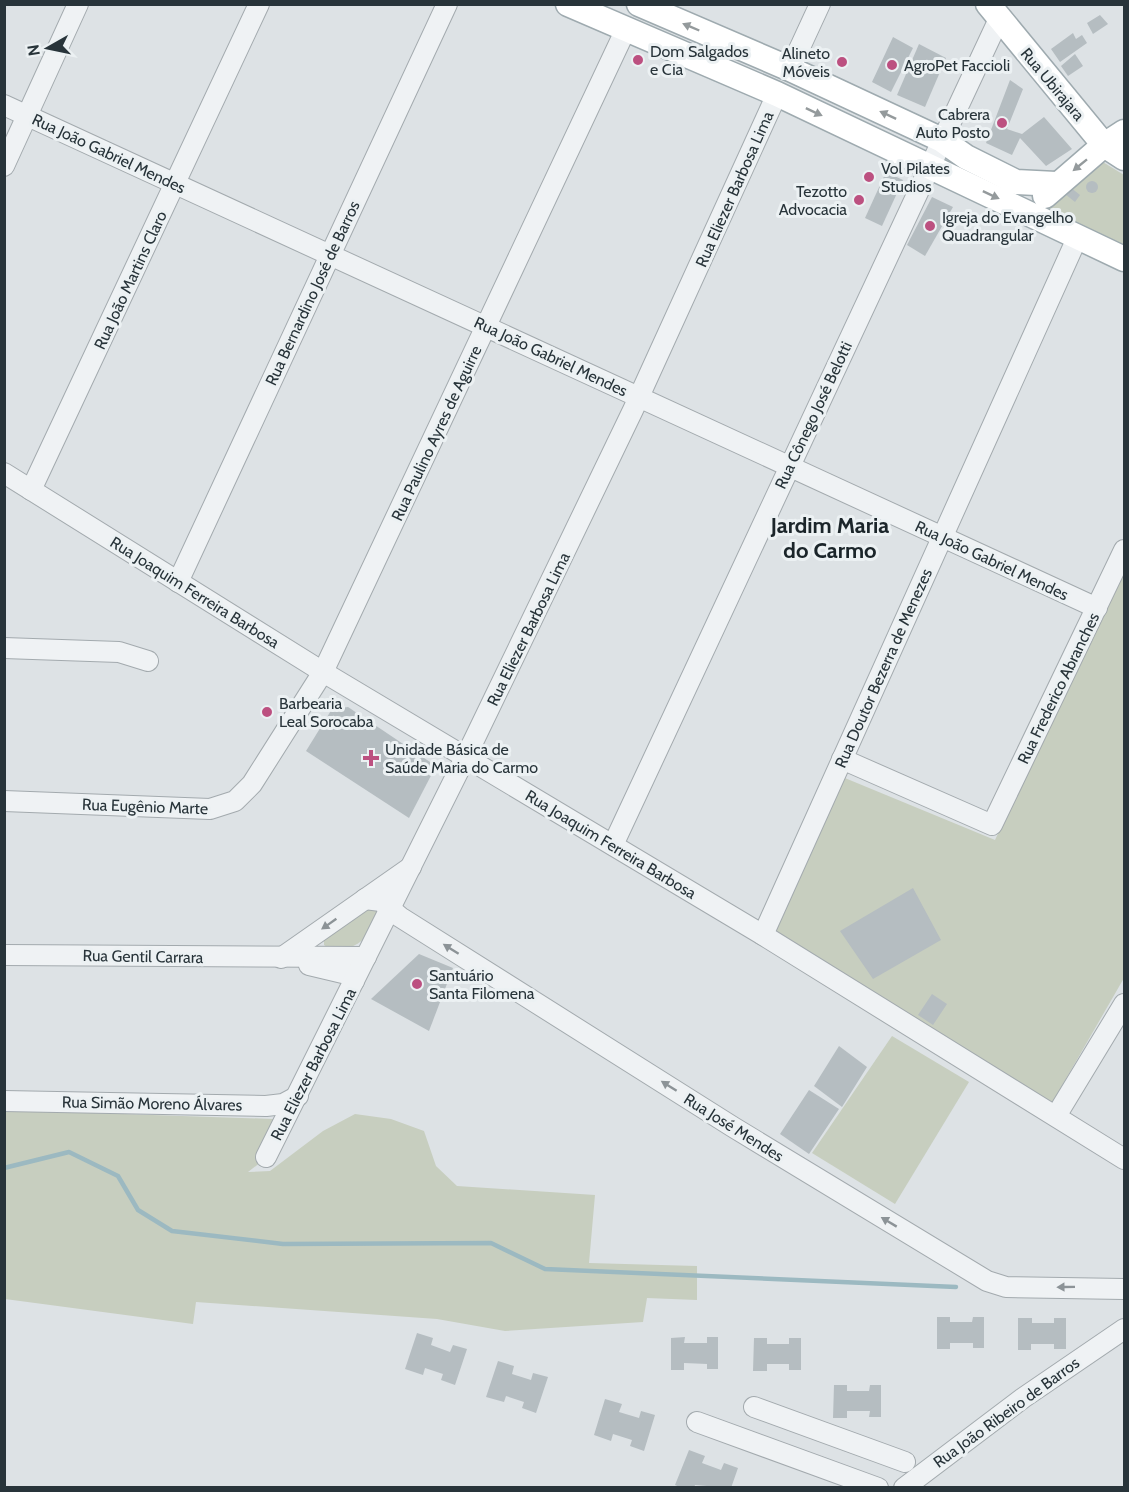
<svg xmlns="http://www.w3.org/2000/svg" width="1129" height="1492" viewBox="0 0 1129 1492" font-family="Cabin,sans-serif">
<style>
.green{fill:#c7cebf}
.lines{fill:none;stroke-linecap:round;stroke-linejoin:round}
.stream{stroke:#9cb9c1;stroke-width:4.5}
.building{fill:#b5bdc1}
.minor-casing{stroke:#a3aaae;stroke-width:22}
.major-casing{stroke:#9eaaaf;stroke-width:27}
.minor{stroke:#eff2f4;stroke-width:20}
.major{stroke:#fff;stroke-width:24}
.oneway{fill:#949a9c}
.oneway2{fill:#8c9397}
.poi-dot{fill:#bc5080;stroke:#ecf1f3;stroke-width:2}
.labels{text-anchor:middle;stroke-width:6;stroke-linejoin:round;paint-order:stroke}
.poi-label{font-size:16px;fill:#28343a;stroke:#ecf1f3;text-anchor:start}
.street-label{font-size:16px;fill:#28343a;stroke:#ecf1f3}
.district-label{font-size:22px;font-weight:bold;fill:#1b252a;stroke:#ecf1f3}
</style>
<rect width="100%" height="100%" fill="#dde2e5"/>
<g class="green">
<polygon points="1098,159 1124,175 1124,248 1042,210"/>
<polygon points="1121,572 1124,574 1124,978 1052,1103 772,930 840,776 995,840"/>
<path d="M 375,905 C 384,930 347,962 324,945 L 324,936 Z"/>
<polygon points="892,1036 969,1082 895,1204 812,1153"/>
<polygon points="5,1110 273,1119 274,1128 261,1162 248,1172 270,1171 323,1131 355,1114 391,1119 424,1131 436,1166 457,1186 595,1195 589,1263 697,1266 697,1300 647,1298 643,1322 505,1331 437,1319 196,1302 193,1324 5,1299"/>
</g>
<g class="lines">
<polyline class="stream" points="4,1168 69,1152 118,1176 138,1210 172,1231 283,1244 491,1243 545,1269 956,1287"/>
</g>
<g class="building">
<polygon points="1100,15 1108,24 1093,34 1087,23"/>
<polygon points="1073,33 1076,39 1082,35 1087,43 1060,62 1051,49"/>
<polygon points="893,37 913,48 891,92 872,82"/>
<polygon points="919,44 946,58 925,107 897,95"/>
<polygon points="1075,54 1083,66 1068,76 1061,66"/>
<polygon points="1010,80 1023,89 1007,129 1022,134 1044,117 1072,149 1046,166 1020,138 1012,155 986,143"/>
<polygon points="886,172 903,180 882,226 865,218"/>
<circle cx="1092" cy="187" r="6"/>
<polygon points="1070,187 1080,195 1075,202 1065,194"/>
<polygon points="932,197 953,207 925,256 907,245"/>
<polygon points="348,707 436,766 409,818 306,751 332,709"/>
<polygon points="913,888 941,940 873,979 840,931"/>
<polygon points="419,954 453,968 429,1031 371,999"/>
<polygon points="932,994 947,1004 933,1025 918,1015"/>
<polygon points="839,1046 867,1067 842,1107 814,1086"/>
<polygon points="809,1090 839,1109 809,1154 780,1134"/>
<polygon points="937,1317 950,1317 950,1322 972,1322 973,1317 984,1317 984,1348 973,1348 973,1343 950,1343 950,1349 937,1349"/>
<polygon points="1018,1318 1032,1318 1032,1323 1054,1323 1054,1318 1066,1318 1066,1349 1054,1349 1054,1344 1031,1344 1031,1350 1018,1350"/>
<polygon points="417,1333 433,1338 431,1345 450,1352 453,1345 467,1349 455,1385 441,1380 443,1374 425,1368 423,1375 405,1369"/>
<polygon points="685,1337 684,1343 707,1343 707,1337 718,1337 718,1369 707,1369 707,1364 684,1363 684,1370 671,1370 671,1338"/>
<polygon points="754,1338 767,1338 767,1344 789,1344 789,1338 801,1338 801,1370 789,1370 789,1364 767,1364 767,1371 753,1371"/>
<polygon points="498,1361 514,1366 512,1374 531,1380 533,1373 548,1377 536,1413 522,1408 524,1402 506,1396 504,1402 486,1397"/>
<polygon points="834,1385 847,1385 847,1391 869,1391 870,1385 881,1385 881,1417 869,1417 870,1411 847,1411 847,1418 833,1418"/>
<polygon points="605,1399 622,1404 619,1412 639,1418 641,1411 655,1415 644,1451 630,1446 632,1440 613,1434 611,1441 594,1435"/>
<polygon points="689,1450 705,1456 702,1463 721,1470 724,1463 738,1468 731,1488 695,1485 694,1488 682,1488 675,1485"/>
</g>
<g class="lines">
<g class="minor-casing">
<g id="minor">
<polyline points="790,69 820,4"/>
<polyline points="4,105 1097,608"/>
<polyline points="4,166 78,4"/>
<polyline points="4,473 323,672 763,935 1124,1159"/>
<polyline points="31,490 259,4"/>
<polyline points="178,582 447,4"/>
<polyline points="4,648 119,652 148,661"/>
<polyline points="842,759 992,825 1124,550"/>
<polyline points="4,801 210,809 235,801 252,784 323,672 625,31"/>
<polyline points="613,845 999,19"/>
<polyline points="365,899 381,901 400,917 733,1127 987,1281 1006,1287 1124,1289"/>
<polyline points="763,935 1078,236"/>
<polyline points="4,955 366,957"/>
<polyline points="281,958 411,867"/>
<polyline points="309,965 347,974 354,981"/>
<polyline points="4,1101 266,1106 283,1104 298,1096"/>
<polyline points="1056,1116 1124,1004"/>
<polyline points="266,1157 473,742 633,410 777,94"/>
<polyline points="754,1407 905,1462"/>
<polyline points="697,1422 878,1488"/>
<polyline points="904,1488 1023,1398 1124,1329"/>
</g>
</g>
<g class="major-casing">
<g id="major">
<polyline points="568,4 777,94 1124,259"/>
<polyline points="639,4 790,69 942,140 966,157 1016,182 1056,184"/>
<polyline points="988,4 1104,145 1124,158"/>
<polyline points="1045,196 1104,145 1124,132"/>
</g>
</g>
<use href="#minor" class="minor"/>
<use href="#major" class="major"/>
</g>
<defs><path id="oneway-solid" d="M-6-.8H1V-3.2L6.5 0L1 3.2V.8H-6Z" transform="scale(1.5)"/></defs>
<g class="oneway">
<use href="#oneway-solid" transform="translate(691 27) rotate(-157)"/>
<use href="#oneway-solid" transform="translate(814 112) rotate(25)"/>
<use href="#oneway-solid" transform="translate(888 115) rotate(-155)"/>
<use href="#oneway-solid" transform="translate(1080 165) rotate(141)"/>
<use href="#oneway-solid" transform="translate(991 195) rotate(25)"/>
</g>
<g class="oneway2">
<use href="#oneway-solid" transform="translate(329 924) rotate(145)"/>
<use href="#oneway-solid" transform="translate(451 949) rotate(-148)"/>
<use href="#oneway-solid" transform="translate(669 1086) rotate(-148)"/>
<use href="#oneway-solid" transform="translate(889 1222) rotate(-149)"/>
<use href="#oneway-solid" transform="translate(1066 1287) rotate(179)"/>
</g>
<g class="poi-dot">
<circle cx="638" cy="60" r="6"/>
<circle cx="842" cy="62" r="6"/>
<circle cx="892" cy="65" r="6"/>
<circle cx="1002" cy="123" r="6"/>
<circle cx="869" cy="177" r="6"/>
<circle cx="859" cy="200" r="6"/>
<circle cx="930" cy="226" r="6"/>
<circle cx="267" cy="712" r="6"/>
<path d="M368 749h6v6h6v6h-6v6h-6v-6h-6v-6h6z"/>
<circle cx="417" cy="984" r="6"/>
</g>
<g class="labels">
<g class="poi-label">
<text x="650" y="57">Dom Salgados<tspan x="650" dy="18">e Cia</tspan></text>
<text x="830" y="59" text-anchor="end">Alineto<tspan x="830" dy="18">Móveis</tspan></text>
<text x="904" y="71">AgroPet Faccioli</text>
<text x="990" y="120" text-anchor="end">Cabrera<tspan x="990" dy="18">Auto Posto</tspan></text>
<text x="881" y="174">Vol Pilates<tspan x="881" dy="18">Studios</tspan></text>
<text x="847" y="197" text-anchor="end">Tezotto<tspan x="847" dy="18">Advocacia</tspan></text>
<text x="942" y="223">Igreja do Evangelho<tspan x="942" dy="18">Quadrangular</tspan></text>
<text x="279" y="709">Barbearia<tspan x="279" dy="18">Leal Sorocaba</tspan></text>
<text x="385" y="755">Unidade Básica de<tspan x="385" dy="18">Saúde Maria do Carmo</tspan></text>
<text x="429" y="981">Santuário<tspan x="429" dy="18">Santa Filomena</tspan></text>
</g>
<g class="street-label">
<text transform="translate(1053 84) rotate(50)" y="6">Rua Ubirajara</text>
<text transform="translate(109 153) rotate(25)" y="6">Rua João Gabriel Mendes</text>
<text transform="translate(734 189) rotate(-66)" y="6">Rua Eliezer Barbosa Lima</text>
<text transform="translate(130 280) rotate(-65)" y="6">Rua João Martins Claro</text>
<text transform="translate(312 293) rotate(-65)" y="6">Rua Bernardino José de Barros</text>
<text transform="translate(551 356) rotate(25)" y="6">Rua João Gabriel Mendes</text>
<text transform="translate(813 415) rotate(-65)" y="6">Rua Cônego José Belotti</text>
<text transform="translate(436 433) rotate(-65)" y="6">Rua Paulino Ayres de Aguirre</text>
<text transform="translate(992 560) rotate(25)" y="6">Rua João Gabriel Mendes</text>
<text transform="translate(195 592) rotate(32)" y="6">Rua Joaquim Ferreira Barbosa</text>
<text transform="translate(528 629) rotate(-64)" y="6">Rua Eliezer Barbosa Lima</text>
<text transform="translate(883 668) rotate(-66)" y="6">Rua Doutor Bezerra de Menezes</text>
<text transform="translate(1058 688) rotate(-64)" y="6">Rua Frederico Abranches</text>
<text transform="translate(145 806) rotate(2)" y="6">Rua Eugênio Marte</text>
<text transform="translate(611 844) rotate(31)" y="6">Rua Joaquim Ferreira Barbosa</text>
<text transform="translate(143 956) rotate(1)" y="6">Rua Gentil Carrara</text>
<text transform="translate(313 1064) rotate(-63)" y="6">Rua Eliezer Barbosa Lima</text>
<text transform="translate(152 1103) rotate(1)" y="6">Rua Simão Moreno Álvares</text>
<text transform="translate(734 1127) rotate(32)" y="6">Rua José Mendes</text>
<text transform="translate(1006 1412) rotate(-36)" y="6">Rua João Ribeiro de Barros</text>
</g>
<g class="district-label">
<text x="830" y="533">Jardim Maria<tspan x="830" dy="25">do Carmo</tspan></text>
</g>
</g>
<rect width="1129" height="1492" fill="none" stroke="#28343a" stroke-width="12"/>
<g transform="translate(48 48) rotate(261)" stroke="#ecf1f3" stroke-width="4.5" paint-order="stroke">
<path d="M0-4.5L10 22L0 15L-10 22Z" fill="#28343a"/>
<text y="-9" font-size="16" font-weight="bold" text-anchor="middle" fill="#28343a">N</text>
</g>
</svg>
